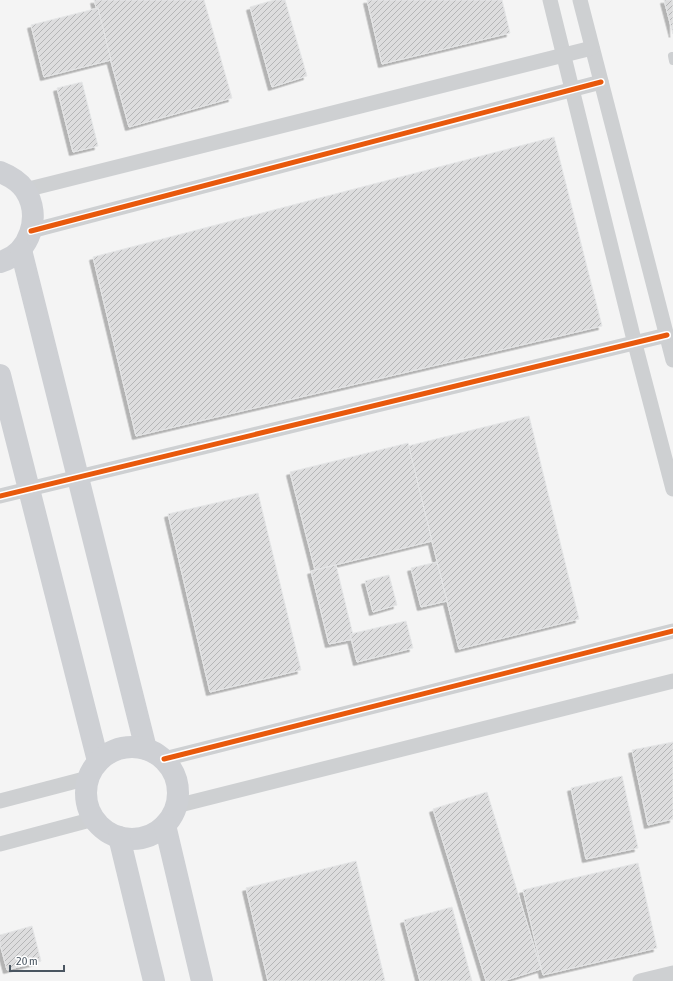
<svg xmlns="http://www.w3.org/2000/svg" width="673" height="981" viewBox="0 0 673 981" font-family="'Asap Condensed',sans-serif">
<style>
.building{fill:url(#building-hatch);stroke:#e5e6e7;filter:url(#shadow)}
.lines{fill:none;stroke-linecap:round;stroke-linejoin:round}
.lane{stroke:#ced0d2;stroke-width:8}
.street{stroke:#ced0d2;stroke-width:15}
.secondary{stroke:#ced0d4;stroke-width:22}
.cycleway-casing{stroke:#fff;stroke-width:8}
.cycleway{stroke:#e8590c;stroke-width:5}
</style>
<defs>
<pattern id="building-hatch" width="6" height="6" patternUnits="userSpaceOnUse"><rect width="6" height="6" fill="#ddddde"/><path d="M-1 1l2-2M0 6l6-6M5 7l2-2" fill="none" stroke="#b5b6b7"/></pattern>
<filter id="shadow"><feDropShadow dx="-3.5" dy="3.5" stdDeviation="0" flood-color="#0004"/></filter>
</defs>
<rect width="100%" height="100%" fill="#f4f4f4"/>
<g class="building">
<polygon points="94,0 204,0 232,98 129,127"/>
<polygon points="274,0 285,0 307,76 272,87 250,7"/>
<polygon points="367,0 502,0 510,33 382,64"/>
<polygon points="664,0 673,0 673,34"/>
<polygon points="98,8 111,60 44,77 31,25"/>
<polygon points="82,82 98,146 73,152 57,88"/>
<polygon points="554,137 602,326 136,436 93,257"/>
<polygon points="529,416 579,619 459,649 408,446"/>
<polygon points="408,443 432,541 315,570 290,472"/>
<polygon points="258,493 301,670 210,692 168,514"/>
<polygon points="437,562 447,601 421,607 411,568"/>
<polygon points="336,565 354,639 329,644 311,571"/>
<polygon points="389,575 397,605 373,612 365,581"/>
<polygon points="406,621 413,648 357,662 350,634"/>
<polygon points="673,742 673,819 648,825 632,750"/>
<polygon points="622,776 638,848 586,859 571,788"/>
<polygon points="487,792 541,969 503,981 486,981 433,809"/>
<polygon points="356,861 385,981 268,981 246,888"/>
<polygon points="638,863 657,948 543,975 523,890"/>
<polygon points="452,907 472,981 420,981 404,920"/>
<polygon points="32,926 41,961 7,970 0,944 0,935"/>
</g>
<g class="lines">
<polyline class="lane" points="672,56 673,61"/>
<g class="street">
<polyline points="550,0 635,344 673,489"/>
<polyline points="580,0 673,360"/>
<polyline points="25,190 592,48"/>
<polyline points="31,231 601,82"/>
<polyline points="0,496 667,335"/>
<polyline points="164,759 673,631"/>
<polyline points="0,801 88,778"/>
<polyline points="176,806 673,681"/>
<polyline points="0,844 94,819"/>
<polyline points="640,981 673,973"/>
</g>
<g class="secondary">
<path d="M 0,172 C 10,176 19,181 25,190 C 42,216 30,254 0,262"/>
<polyline points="21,250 146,749"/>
<polyline points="0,375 98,761"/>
<circle cx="132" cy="793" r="46"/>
<polyline points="165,825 202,981"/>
<polyline points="119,837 154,981"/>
</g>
<g class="cycleway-casing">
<g id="cycleway">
<polyline points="31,231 601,82"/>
<polyline points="0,496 667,335"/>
<polyline points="164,759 673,631"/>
</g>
</g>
<use href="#cycleway" class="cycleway"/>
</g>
<path d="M10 965v6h54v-6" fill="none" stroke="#4a5661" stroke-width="2"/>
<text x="16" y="965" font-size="12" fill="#4a5661" stroke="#ffffff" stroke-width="3" paint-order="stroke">20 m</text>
</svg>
